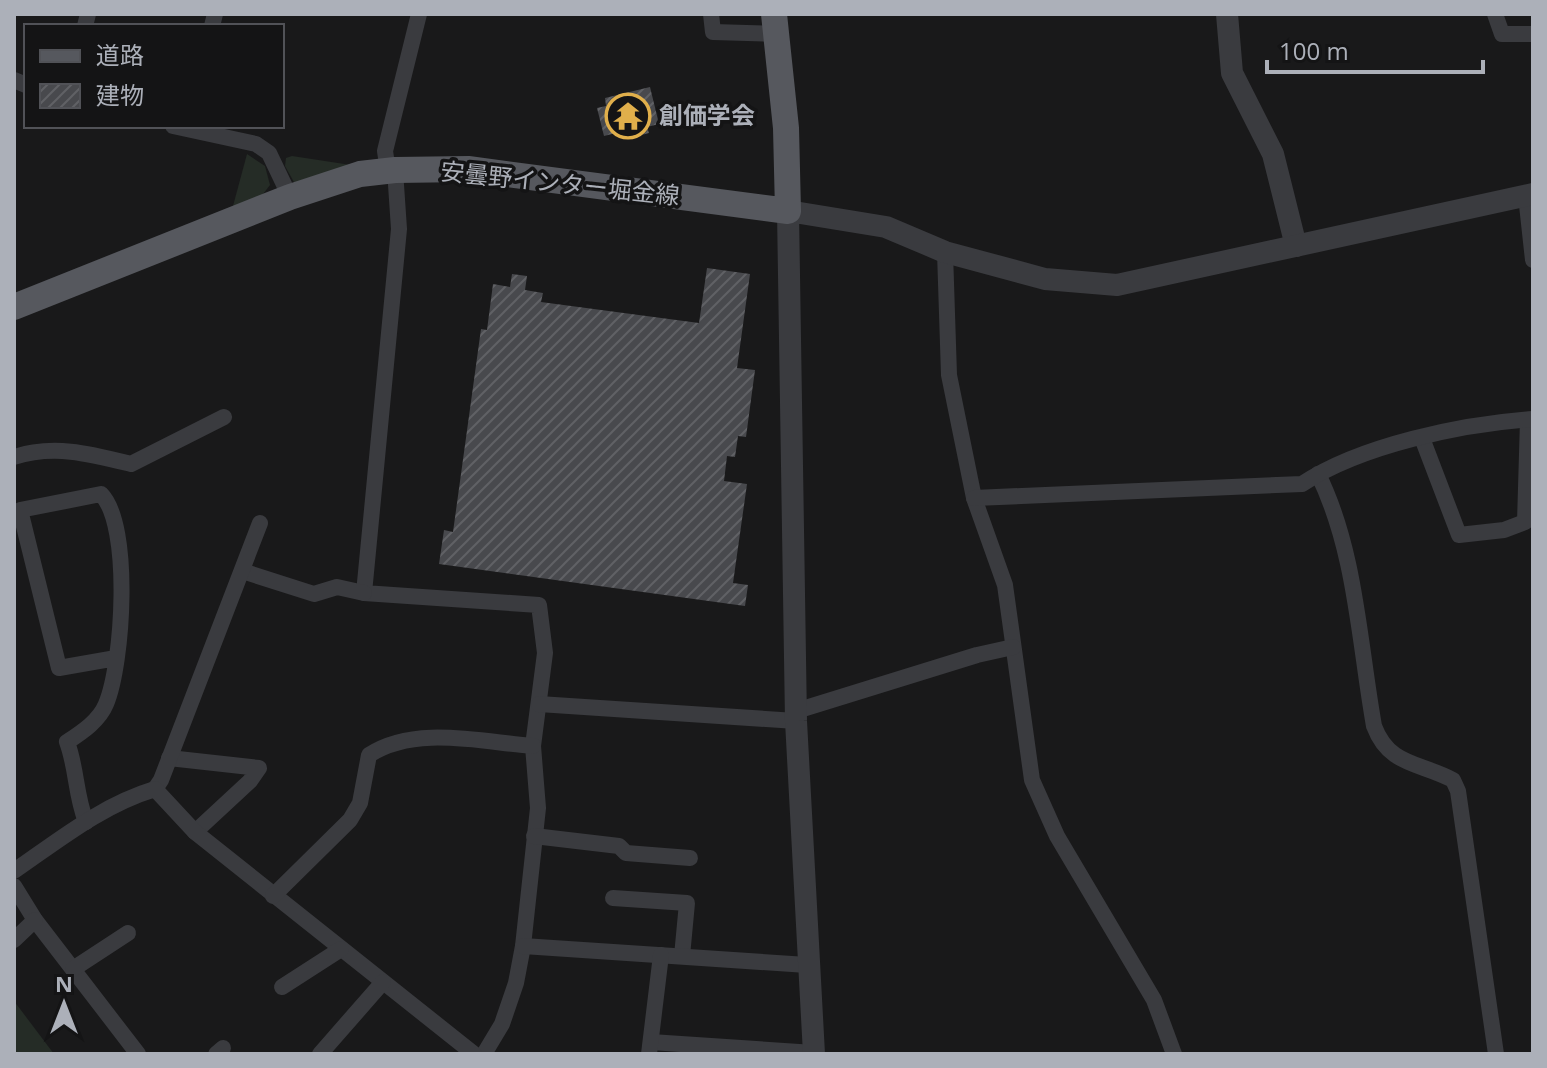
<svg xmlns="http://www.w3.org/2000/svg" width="1547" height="1068" viewBox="0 0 1547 1068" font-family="'Open Sans','Noto Sans JP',sans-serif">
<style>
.green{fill:#252c26}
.building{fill:url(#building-hatch)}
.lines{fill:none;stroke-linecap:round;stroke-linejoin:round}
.minor{stroke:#3a3b3f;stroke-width:16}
.tertiary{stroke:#3a3b3f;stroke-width:22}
.primary{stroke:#56585e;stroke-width:26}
.labels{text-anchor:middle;stroke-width:7;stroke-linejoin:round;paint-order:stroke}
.poi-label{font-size:24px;font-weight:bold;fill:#acb0b9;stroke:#141415;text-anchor:start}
.street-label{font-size:24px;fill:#acb0b9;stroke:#141415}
</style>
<defs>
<pattern id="building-hatch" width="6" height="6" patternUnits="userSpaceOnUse" patternTransform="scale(2)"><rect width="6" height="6" fill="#48494d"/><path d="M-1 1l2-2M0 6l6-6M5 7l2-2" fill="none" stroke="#606165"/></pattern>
</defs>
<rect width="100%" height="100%" fill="#19191a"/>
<g class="green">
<polygon points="247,154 265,166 270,185 260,198 233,206"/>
<polygon points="292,156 351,165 295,184 285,166 286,158"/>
<polygon points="14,1001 54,1054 14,1054"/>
</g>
<g class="building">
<polygon points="650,87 659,124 647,127 649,133 626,139 624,131 604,136 597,108 606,106 605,98"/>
<polygon points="707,268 750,274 737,368 755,370 746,437 738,436 735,457 727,456 724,481 747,484 733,583 748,585 745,606 439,564 444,530 453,532 481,329 487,330 493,284 510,287 512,274 527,276 525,290 543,293 541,302 699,323"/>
</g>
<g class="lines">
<g class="minor">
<polyline points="711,14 713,32 777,34"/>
<polyline points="1495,14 1502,34 1533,34"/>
<polyline points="85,26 88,14"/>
<polyline points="212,26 215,14"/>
<polyline points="14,80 26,85"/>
<polyline points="173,126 256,144 269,153 290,197"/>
<polyline points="395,170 399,229 364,593 539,605 545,653 533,746 538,808 523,946 516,983 502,1024 484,1054"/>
<polyline points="388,171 385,151 419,14"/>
<polyline points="1526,196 1533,260"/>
<polyline points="945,252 949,375 974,498 1005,585 1032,780 1057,836 1154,1000 1174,1054"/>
<polyline points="1422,438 1459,535 1504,530 1525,522 1528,420"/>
<path d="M 14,457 C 54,444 91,454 131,464 L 224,417"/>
<path d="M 1318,474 C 1356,551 1359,642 1374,726 C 1389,766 1419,762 1453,780 L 1458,791 L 1496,1054"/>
<path d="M 974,498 L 1302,484 C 1361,445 1462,424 1533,419"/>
<polyline points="242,571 314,594 337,587 364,593"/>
<polyline points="539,704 796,721"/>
<polyline points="796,711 977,655 1013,647"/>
<polyline points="169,758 259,768 250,781 195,832"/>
<polyline points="155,789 161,780 260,523"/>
<path d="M 86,822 C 75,793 77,769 67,742 C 82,732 99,721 106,704 C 123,664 132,525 101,494 L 20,510 L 59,668 L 116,658"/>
<polyline points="534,836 619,846 626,853 690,858"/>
<path d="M 14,871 C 59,840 102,805 155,789 L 195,832 L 474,1054"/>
<polyline points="14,886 35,920 138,1054"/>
<path d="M 273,896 L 350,820 L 360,803 L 369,755 C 415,725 481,742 533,746"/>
<polyline points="613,898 687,903 682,956"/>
<polyline points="14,940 35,920"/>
<polyline points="523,946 807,965"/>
<polyline points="73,969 128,933"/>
<polyline points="282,987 341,949"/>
<polyline points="651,1042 814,1053"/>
<polyline points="216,1054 223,1048"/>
<polyline points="320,1054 383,982"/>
<polyline points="649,1054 661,955"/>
</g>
<g class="tertiary">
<polyline points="1227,14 1232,73 1273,154 1296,246"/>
<polyline points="814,1054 796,721 788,211 886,227 945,252 1045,279 1117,285 1533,194"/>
</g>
<polyline class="primary" points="14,307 290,197 360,174 395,170 468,169 788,211 786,128 774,14"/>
</g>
<defs>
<g id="temple-ring" transform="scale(2.3)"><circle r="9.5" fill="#141415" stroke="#e0af4b" stroke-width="1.5"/><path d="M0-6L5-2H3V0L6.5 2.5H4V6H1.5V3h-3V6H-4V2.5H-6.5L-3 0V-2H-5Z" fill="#e0af4b"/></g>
</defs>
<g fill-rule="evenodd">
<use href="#temple-ring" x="628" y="116"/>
</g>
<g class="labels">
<g class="poi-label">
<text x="659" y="124">創価学会</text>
</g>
<g class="street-label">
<text transform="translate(560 184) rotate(6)" y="8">安曇野インター堀金線</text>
</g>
</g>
<rect width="1547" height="1068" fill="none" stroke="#acb0b9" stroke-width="32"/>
<rect x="24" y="24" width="260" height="104" fill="#141415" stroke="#515257" stroke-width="2"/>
<rect x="40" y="50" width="40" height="12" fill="#56585e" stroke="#515257" stroke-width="2"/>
<text x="96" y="64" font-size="24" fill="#acb0b9">道路</text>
<rect x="40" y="84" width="40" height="24" fill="url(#building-hatch)" stroke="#515257" stroke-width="2"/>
<text x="96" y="104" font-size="24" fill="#acb0b9">建物</text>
<g transform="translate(64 1004)" stroke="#141415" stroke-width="6" paint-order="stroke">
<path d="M0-6L14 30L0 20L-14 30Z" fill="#acb0b9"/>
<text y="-12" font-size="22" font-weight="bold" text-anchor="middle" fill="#acb0b9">N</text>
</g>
<path d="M1267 60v12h216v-12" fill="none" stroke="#acb0b9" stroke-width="4"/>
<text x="1279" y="60" font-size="24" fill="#acb0b9" stroke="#141415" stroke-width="6" paint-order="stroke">100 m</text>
</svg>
